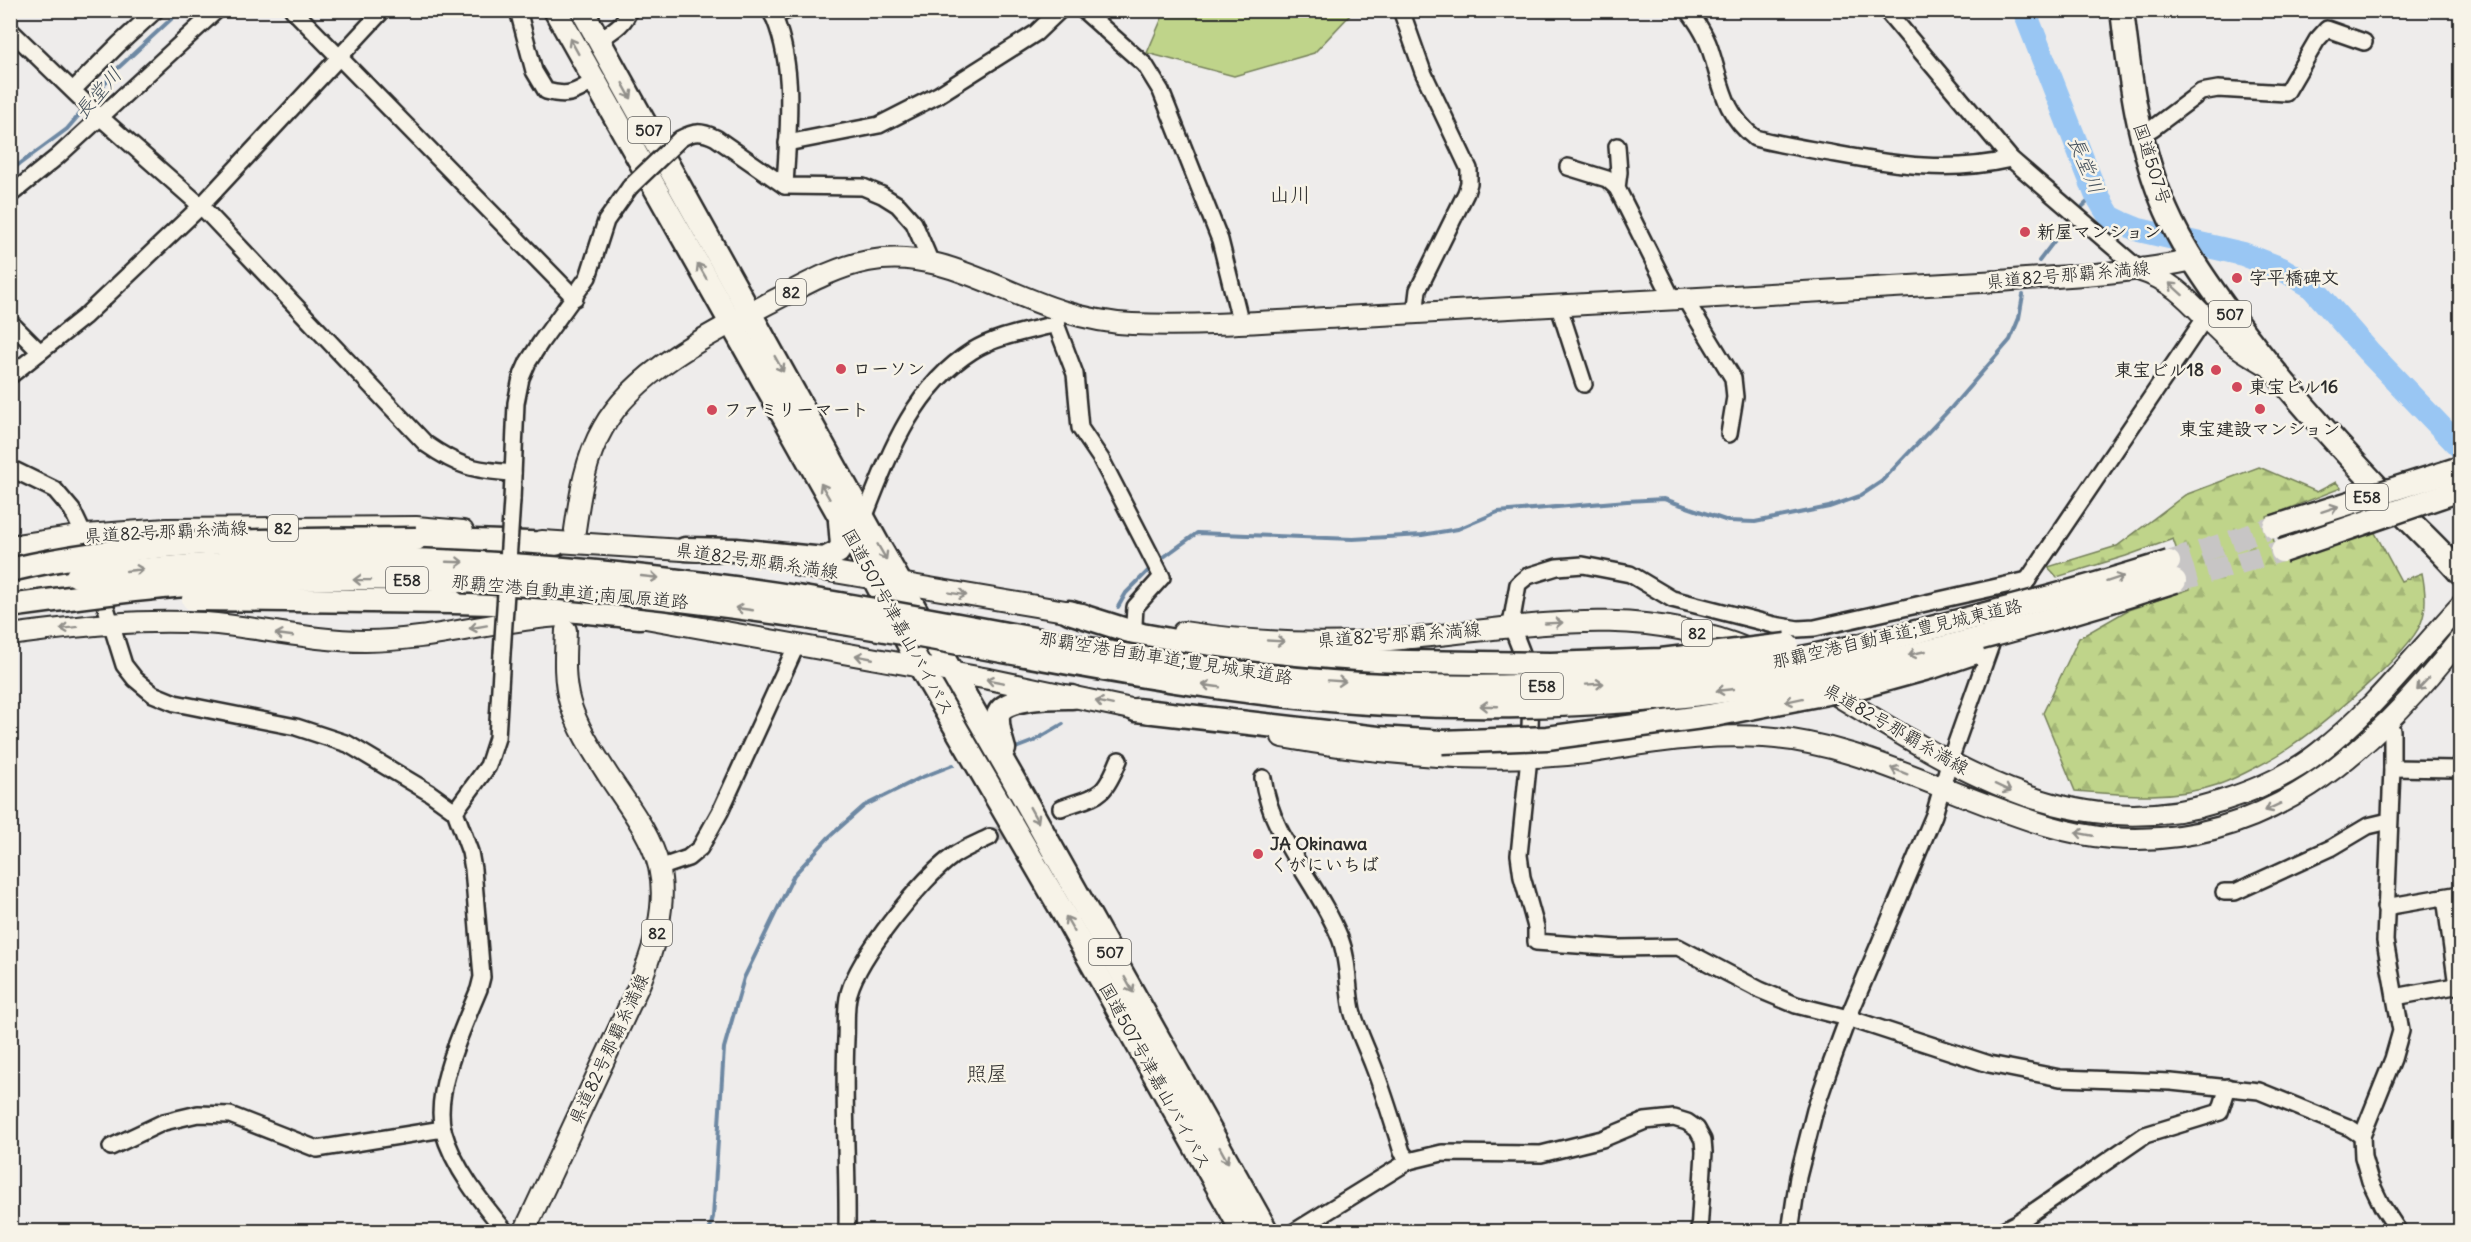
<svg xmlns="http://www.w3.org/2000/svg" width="2471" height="1242" viewBox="0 0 2471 1242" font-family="Delius,'Klee One',sans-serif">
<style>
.forest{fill:url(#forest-firs);stroke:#75805a;stroke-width:1.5}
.garden{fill:#bfd48a;stroke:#75805a;stroke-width:1.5}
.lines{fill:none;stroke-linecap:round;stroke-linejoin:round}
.stream{stroke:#6d88a3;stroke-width:4}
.river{stroke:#99c6f3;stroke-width:24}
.minor-tunnel{stroke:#c7c5c5;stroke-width:15;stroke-dasharray:15 8;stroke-linecap:butt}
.highway-tunnel{stroke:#c7c5c5;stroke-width:22;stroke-dasharray:22 11;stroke-linecap:butt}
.minor-casing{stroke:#2b2b2b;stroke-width:20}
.major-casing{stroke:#2b2b2b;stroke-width:24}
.highway-casing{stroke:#2b2b2b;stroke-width:27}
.minor{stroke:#f7f3e8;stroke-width:15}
.major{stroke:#f7f3e8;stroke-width:20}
.highway{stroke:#f7f3e8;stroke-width:22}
.minor-bridge-casing{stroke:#2b2b2b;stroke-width:20;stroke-linecap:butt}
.highway-bridge-casing{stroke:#2b2b2b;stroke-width:27;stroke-linecap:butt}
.minor-bridge{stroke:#f7f3e8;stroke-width:15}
.highway-bridge{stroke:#f7f3e8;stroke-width:22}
.oneway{stroke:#918f8a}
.poi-dot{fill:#d1495b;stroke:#f7f3e8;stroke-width:2}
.labels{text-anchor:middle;stroke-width:5;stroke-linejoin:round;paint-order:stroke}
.shield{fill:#f7f3e8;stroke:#686764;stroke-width:1.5}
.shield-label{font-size:16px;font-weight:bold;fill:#2b2b2b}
.street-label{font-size:18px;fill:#2b2b2b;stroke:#f7f3e8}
.poi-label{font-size:18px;font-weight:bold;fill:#2b2b2b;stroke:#f7f3e8;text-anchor:start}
.water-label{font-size:20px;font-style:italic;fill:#46525d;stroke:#f7f3e8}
.quarter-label{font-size:21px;fill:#2b2b2b;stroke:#f7f3e8}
</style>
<defs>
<pattern id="forest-firs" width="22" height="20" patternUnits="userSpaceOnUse" patternTransform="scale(1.5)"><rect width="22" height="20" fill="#bfd48a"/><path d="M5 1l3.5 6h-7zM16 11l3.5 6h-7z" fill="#a4b677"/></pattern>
</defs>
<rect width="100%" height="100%" fill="#eeeceb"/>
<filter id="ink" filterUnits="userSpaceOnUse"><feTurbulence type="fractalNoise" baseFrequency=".0167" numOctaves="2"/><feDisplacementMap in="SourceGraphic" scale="12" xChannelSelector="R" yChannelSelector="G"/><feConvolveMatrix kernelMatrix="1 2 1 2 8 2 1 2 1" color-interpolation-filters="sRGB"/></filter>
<g filter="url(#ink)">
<path class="forest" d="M 2259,467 L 2317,492 L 2336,482 L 2341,488 L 2267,517 L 2279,559 L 2374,531 L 2401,581 L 2422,573 C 2425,588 2427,609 2421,623 C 2409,654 2319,728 2289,748 C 2275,758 2237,778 2220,784 C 2173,800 2124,795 2075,791 L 2043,713 L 2079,638 L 2128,610 L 2190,589 L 2173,539 L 2126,556 L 2057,577 L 2048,567 L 2117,546 L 2185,495 Z"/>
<polygon class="garden" points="1348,11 1350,15 1314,53 1234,76 1147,53 1165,11"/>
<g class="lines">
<g class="stream">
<polyline points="90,102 117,69 181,10"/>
<polyline points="10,171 67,129 85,108"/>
<polyline points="2083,206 2096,194"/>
<polyline points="2039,261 2068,223"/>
<polyline points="1161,559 1197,533 1353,539 1422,535 1458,529 1498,512 1627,501 1664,499 1728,521 1755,522 1829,507 1860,496 1881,482 1951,408 2010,340 2019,318 2023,295"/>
<polyline points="1118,607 1126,593 1151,568"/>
<polyline points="1013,749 1034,741 1063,724"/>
<polyline points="709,1232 713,1217 724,1048 744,978 794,875 828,838 864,806 920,778 953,765"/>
</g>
<polyline class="river" points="2024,10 2096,194 2110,217 2122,223 2139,230 2243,254 2282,269 2311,286 2368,351 2460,447"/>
<polyline class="minor-tunnel" points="990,837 1061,808"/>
<g class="highway-tunnel">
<polyline points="2169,562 2274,527"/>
<polyline points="2175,581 2282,551"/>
</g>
<g class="minor-casing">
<g id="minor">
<polyline points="293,10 575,298"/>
<path d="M 518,10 L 534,71 L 546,91 C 568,97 575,93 594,81"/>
<path d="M 771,10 C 797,66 788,126 785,186"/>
<polyline points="1083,10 1145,65 1161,91 1220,240 1241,324"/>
<polyline points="1401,10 1423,72 1469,169 1469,183 1466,193 1418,290 1415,315"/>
<path d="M 1688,10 C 1697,22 1707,37 1711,52 C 1722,86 1724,114 1755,138 C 1781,145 1809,149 1836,154 C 1896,165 1950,173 2011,159"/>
<polyline points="1886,10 2011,159 2140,270"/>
<polyline points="773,16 789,10"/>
<path d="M 10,30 L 100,117 L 201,206 L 426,444 C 459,467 473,470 513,473"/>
<path d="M 599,40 C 610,32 625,25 629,10"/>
<polyline points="73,90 119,44 156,10"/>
<polyline points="2141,135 2153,128 2201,92 2218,89 2286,93 2317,40 2327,29 2364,42"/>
<path d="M 680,139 C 694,131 701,131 716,138 L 785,186 L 863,187 L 882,195 L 898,205 L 914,223 L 931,263"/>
<polyline points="787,143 879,125 938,95 1036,33 1060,10"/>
<polyline points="1568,167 1607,179 1617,188 1673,300"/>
<polyline points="1617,188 1619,172 1617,146"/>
<polyline points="10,195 57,157 217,10"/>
<polyline points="1685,299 1733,378 1735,397 1729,434"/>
<polyline points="1559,307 1584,384"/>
<polyline points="1062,311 1056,324 1075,374 1080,428 1101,459 1162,577 1135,607 1134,624"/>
<polyline points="10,322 40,352"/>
<polyline points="10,376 84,317 201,206 383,10"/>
<polyline points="10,468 55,490 72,510 88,544"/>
<polyline points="512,500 516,403 521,378 528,362 541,342 588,277 606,221 630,187"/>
<path d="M 864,518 C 889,455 912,389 972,351 C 996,336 1029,331 1056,324"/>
<path d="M 99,585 L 124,665 L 135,679 L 153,694 L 175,703 L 296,727 L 348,744 L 430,793 L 455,811 L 470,852 L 473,869 L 482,977 L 479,989 C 464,1026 433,1090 443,1130 C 453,1167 482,1203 506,1232"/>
<polyline points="1529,671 1511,625 1518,584 1528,576 1557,567 1583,565 1630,574 1672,599 1774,625 1798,629 1815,628 2028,580"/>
<polyline points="1531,697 1529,757 1519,855 1522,877 1536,927 1536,942 1618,948 1678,947 1760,990 1796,1005 1848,1018 1989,1064 2060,1078 2171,1082 2259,1091 2350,1128 2362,1136"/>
<polyline points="2388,723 2392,730 2392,768 2385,941 2401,1031 2393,1059 2362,1136 2363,1157 2370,1181 2382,1206 2399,1232"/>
<polyline points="2392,768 2456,769 2460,764"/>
<path d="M 1263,778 C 1271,838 1318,883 1340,938 C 1349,961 1347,986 1352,1010 C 1357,1029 1366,1047 1373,1065 C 1384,1093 1393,1123 1402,1152 L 1409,1161"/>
<path d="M 1061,808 C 1100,794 1103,799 1119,760"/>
<polyline points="455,811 488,766 497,738 502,654"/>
<polyline points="659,868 688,858 700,848 720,812 797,644"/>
<polyline points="2224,892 2235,892 2331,848 2368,826 2389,821"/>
<polyline points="2445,897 2457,986"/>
<polyline points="2385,907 2460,894"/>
<polyline points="2395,997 2460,985"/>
<polyline points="111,1147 164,1122 198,1114 230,1115 317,1149 443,1129"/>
<path d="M 847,1232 C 848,1167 843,1103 846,1039 C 847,1024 845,1007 849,993 C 859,956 922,878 953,856 C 964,848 978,843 990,837"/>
<polyline points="1294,1232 1409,1161 1442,1153 1541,1154 1602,1139 1645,1121 1674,1118 1687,1122 1697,1129 1703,1140 1704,1152 1699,1232"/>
<polyline points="1790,1232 1798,1177 1815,1110 1828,1072 1848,1018 1934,815 1949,763 1999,622 2205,318"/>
<polyline points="1999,1232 2017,1223 2145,1135 2220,1112 2228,1087"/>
</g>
</g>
<g class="major-casing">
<g id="major">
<path d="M 2141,271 C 2181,283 2200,316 2231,342 C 2242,351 2255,358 2267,365"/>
<path d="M 575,530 C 580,495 585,459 603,428 C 634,371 715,331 771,302 C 803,286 832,268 868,261 C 937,247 999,292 1062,311 C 1085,318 1109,323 1132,324 C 1209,327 1285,320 1362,316 C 1474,310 1586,304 1698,298 C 1799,293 1899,287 1999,281 C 2064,276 2129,274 2193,260"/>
<polyline points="542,541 698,551"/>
<polyline points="10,546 86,535 167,529 416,527 463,531"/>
<polyline points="799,566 1083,614"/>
<polyline points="624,617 640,617 989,679 1150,713"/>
<path d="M 1183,632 C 1255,643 1328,646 1401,639 C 1525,628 1630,601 1751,650"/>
<path d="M 10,635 C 76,626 140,619 206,623 C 259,627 311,641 365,641 C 430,641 493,621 559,616"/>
<path d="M 1825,688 C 1948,763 2070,849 2221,801 C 2256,790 2289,776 2318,753 C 2372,712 2414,656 2460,606"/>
<path d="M 1282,737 C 1377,754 1471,763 1567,755 C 1597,753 1626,745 1656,742 C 1691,737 1728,735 1764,737 C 1844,742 1914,778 1988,805 C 2028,820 2069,835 2111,838 C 2265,850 2372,752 2460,639"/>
<path d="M 524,1232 L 640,983 C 654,947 668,906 659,867 C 651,834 627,804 608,775 C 594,753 578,729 570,703 C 563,679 565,654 566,630"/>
</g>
</g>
<g class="highway-casing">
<g id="highway">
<polyline points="555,10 862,556 921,668 1068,921 1243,1232"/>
<polyline points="582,10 879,546 1012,777 1267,1232"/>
<path d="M 2122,10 C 2130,79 2138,146 2166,210 C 2183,249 2208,284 2233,318 C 2285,388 2343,451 2403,514 C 2422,534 2442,552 2460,573"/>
<polyline points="416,539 556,544"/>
<polyline points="685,549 736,550 824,559 838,552 842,545 840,521"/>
<polyline points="10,585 77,576"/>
<polyline points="453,602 493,603 640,617"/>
<polyline points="1069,612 1142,635 1214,648 1285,658 1408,662"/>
<polyline points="1136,710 1378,738 1442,742"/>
<path d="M 1004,749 C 1001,739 997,727 998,716 C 1001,696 1056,697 1072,697"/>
</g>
</g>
<use href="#minor" class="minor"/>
<use href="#major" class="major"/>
<use href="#highway" class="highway"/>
<g class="minor-bridge-casing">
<g id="minor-bridge">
<polyline points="630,187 680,139"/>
<polyline points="502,654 512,500"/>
</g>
</g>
<g class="highway-bridge-casing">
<g id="highway-bridge">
<polyline points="2274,527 2460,468"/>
<polyline points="2282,551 2460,490"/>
<path d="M 10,570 C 146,538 278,540 416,539"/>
<path d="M 77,576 C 165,567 253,560 342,559 C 494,559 646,574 797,597 C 993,627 1187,677 1385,685 C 1510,690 1634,684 1757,666 C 1820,656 1882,641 1943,625 C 2019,606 2094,586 2169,562"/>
<polyline points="193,599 453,602"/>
<path d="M 10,606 C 61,599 112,592 163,587 C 374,566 590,585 799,616 C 995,645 1188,694 1387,704 C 1503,709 1622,706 1738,689 C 1886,667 2033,627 2175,581"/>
<polyline points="1408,662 1551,664 1661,660 1787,645"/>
<polyline points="1442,742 1547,738 1709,716 1863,686 1932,667 1973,653"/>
</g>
</g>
<use href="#minor-bridge" class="minor-bridge"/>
<use href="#highway-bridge" class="highway-bridge"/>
</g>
<defs><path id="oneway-shaft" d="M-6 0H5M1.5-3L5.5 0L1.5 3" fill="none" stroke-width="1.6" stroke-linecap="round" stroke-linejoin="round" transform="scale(1.5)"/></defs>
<g class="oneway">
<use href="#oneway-shaft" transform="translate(574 46) rotate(-119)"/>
<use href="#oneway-shaft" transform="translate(627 91) rotate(61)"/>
<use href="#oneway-shaft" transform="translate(702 271) rotate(-120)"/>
<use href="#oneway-shaft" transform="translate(2176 289) rotate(-138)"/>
<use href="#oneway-shaft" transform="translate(779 364) rotate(61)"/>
<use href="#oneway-shaft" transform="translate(825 491) rotate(-120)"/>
<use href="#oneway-shaft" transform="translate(2330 509) rotate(-18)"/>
<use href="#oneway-shaft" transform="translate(882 552) rotate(60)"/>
<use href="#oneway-shaft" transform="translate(455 562) rotate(2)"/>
<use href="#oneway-shaft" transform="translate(135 570) rotate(-6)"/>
<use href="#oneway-shaft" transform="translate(650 577) rotate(6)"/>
<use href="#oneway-shaft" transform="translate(2115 579) rotate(-18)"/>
<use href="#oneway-shaft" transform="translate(362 580) rotate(-179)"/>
<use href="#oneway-shaft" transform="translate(958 594) rotate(9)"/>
<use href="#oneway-shaft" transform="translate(744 609) rotate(-172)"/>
<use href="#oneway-shaft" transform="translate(1554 623) rotate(-3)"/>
<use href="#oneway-shaft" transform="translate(478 627) rotate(170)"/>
<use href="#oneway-shaft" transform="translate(69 628) rotate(173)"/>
<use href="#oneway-shaft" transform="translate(284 635) rotate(-172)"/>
<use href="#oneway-shaft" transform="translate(1276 641) rotate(3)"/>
<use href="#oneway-shaft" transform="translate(1917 653) rotate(167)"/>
<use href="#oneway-shaft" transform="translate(864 657) rotate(-169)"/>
<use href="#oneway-shaft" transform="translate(995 681) rotate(-169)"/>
<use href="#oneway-shaft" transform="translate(1337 681) rotate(4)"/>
<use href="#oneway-shaft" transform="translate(1595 684) rotate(-4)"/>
<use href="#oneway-shaft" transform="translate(2423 684) rotate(133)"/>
<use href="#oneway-shaft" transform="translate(1211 686) rotate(-172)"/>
<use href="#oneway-shaft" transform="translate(1725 690) rotate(174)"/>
<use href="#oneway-shaft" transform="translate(1794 700) rotate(168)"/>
<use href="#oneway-shaft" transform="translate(1104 703) rotate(-168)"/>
<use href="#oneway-shaft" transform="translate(1489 706) rotate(-178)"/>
<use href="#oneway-shaft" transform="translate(1899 771) rotate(-158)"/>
<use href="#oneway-shaft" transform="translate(2003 788) rotate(25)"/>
<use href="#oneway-shaft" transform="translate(2273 807) rotate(155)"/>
<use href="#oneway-shaft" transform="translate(1034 815) rotate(61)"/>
<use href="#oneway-shaft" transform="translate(2084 834) rotate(-169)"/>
<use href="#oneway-shaft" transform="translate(1070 924) rotate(-120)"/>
<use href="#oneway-shaft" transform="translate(1129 985) rotate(61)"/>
<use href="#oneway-shaft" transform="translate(1224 1155) rotate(61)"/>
</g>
</g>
<g class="poi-dot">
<circle cx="2025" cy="232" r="6"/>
<circle cx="2237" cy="278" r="6"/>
<circle cx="841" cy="369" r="6"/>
<circle cx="2216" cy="370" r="6"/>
<circle cx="2237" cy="387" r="6"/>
<circle cx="2260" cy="409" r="6"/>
<circle cx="712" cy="410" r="6"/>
<circle cx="1258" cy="854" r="6"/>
</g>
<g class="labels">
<g class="shield">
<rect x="628" y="117" width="42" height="26" rx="4.5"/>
<rect x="776" y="279" width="30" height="26" rx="4.5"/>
<rect x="2209" y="301" width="42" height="26" rx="4.5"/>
<rect x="2346" y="484" width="42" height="26" rx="4.5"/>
<rect x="268" y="515" width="30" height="26" rx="4.5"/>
<rect x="386" y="567" width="42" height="26" rx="4.5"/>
<rect x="1682" y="620" width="30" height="26" rx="4.5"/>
<rect x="1521" y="673" width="42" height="26" rx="4.5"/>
<rect x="642" y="920" width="30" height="26" rx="4.5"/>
<rect x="1089" y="939" width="42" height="26" rx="4.5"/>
</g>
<g class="shield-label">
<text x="649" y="136">507</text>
<text x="791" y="298">82</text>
<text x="2230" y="320">507</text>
<text x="2367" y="503">E58</text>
<text x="283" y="534">82</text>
<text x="407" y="586">E58</text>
<text x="1697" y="639">82</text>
<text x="1542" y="692">E58</text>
<text x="657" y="939">82</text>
<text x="1110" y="958">507</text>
</g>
<g class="street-label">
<text transform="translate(2152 164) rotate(72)" y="6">国道507号</text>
<text transform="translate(2068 275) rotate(-5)" y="6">県道82号那覇糸満線</text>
<text transform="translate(166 532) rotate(-3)" y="6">県道82号那覇糸満線</text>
<text transform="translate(757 561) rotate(8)" y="6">県道82号那覇糸満線</text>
<text transform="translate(570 592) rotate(5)" y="6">那覇空港自動車道;南風原道路</text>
<text transform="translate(898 622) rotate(61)" y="6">国道507号津嘉山バイパス</text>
<text transform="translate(1897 634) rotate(-13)" y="6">那覇空港自動車道;豊見城東道路</text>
<text transform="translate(1399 635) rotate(-4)" y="6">県道82号那覇糸満線</text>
<text transform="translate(1166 658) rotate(9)" y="6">那覇空港自動車道;豊見城東道路</text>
<text transform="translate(1896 729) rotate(30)" y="6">県道82号那覇糸満線</text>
<text transform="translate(609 1049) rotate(-65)" y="6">県道82号那覇糸満線</text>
<text transform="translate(1155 1076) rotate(61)" y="6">国道507号津嘉山バイパス</text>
</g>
<g class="poi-label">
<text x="2037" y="238">新屋マンション</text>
<text x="2249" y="284">字平橋碑文</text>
<text x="853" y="375">ローソン</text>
<text x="2204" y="376" text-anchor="end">東宝ビル18</text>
<text x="2249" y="393">東宝ビル16</text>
<text x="724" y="416">ファミリーマート</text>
<text x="2260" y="435" text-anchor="middle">東宝建設マンション</text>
<text x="1270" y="850">JA Okinawa<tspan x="1270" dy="21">くがにいちば</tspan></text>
</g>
<g class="water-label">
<text transform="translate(98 93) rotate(-49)" y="7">長堂川</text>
<text transform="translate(2086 165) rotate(67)" y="7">長堂川</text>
</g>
<g class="quarter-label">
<text x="1290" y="202">山川</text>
<text x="987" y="1081">照屋</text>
</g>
</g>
<rect width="2471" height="1242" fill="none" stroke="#f7f3e8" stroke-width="36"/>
<rect x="18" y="18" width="2435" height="1206" fill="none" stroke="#2b2b2b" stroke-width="2" filter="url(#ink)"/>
</svg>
